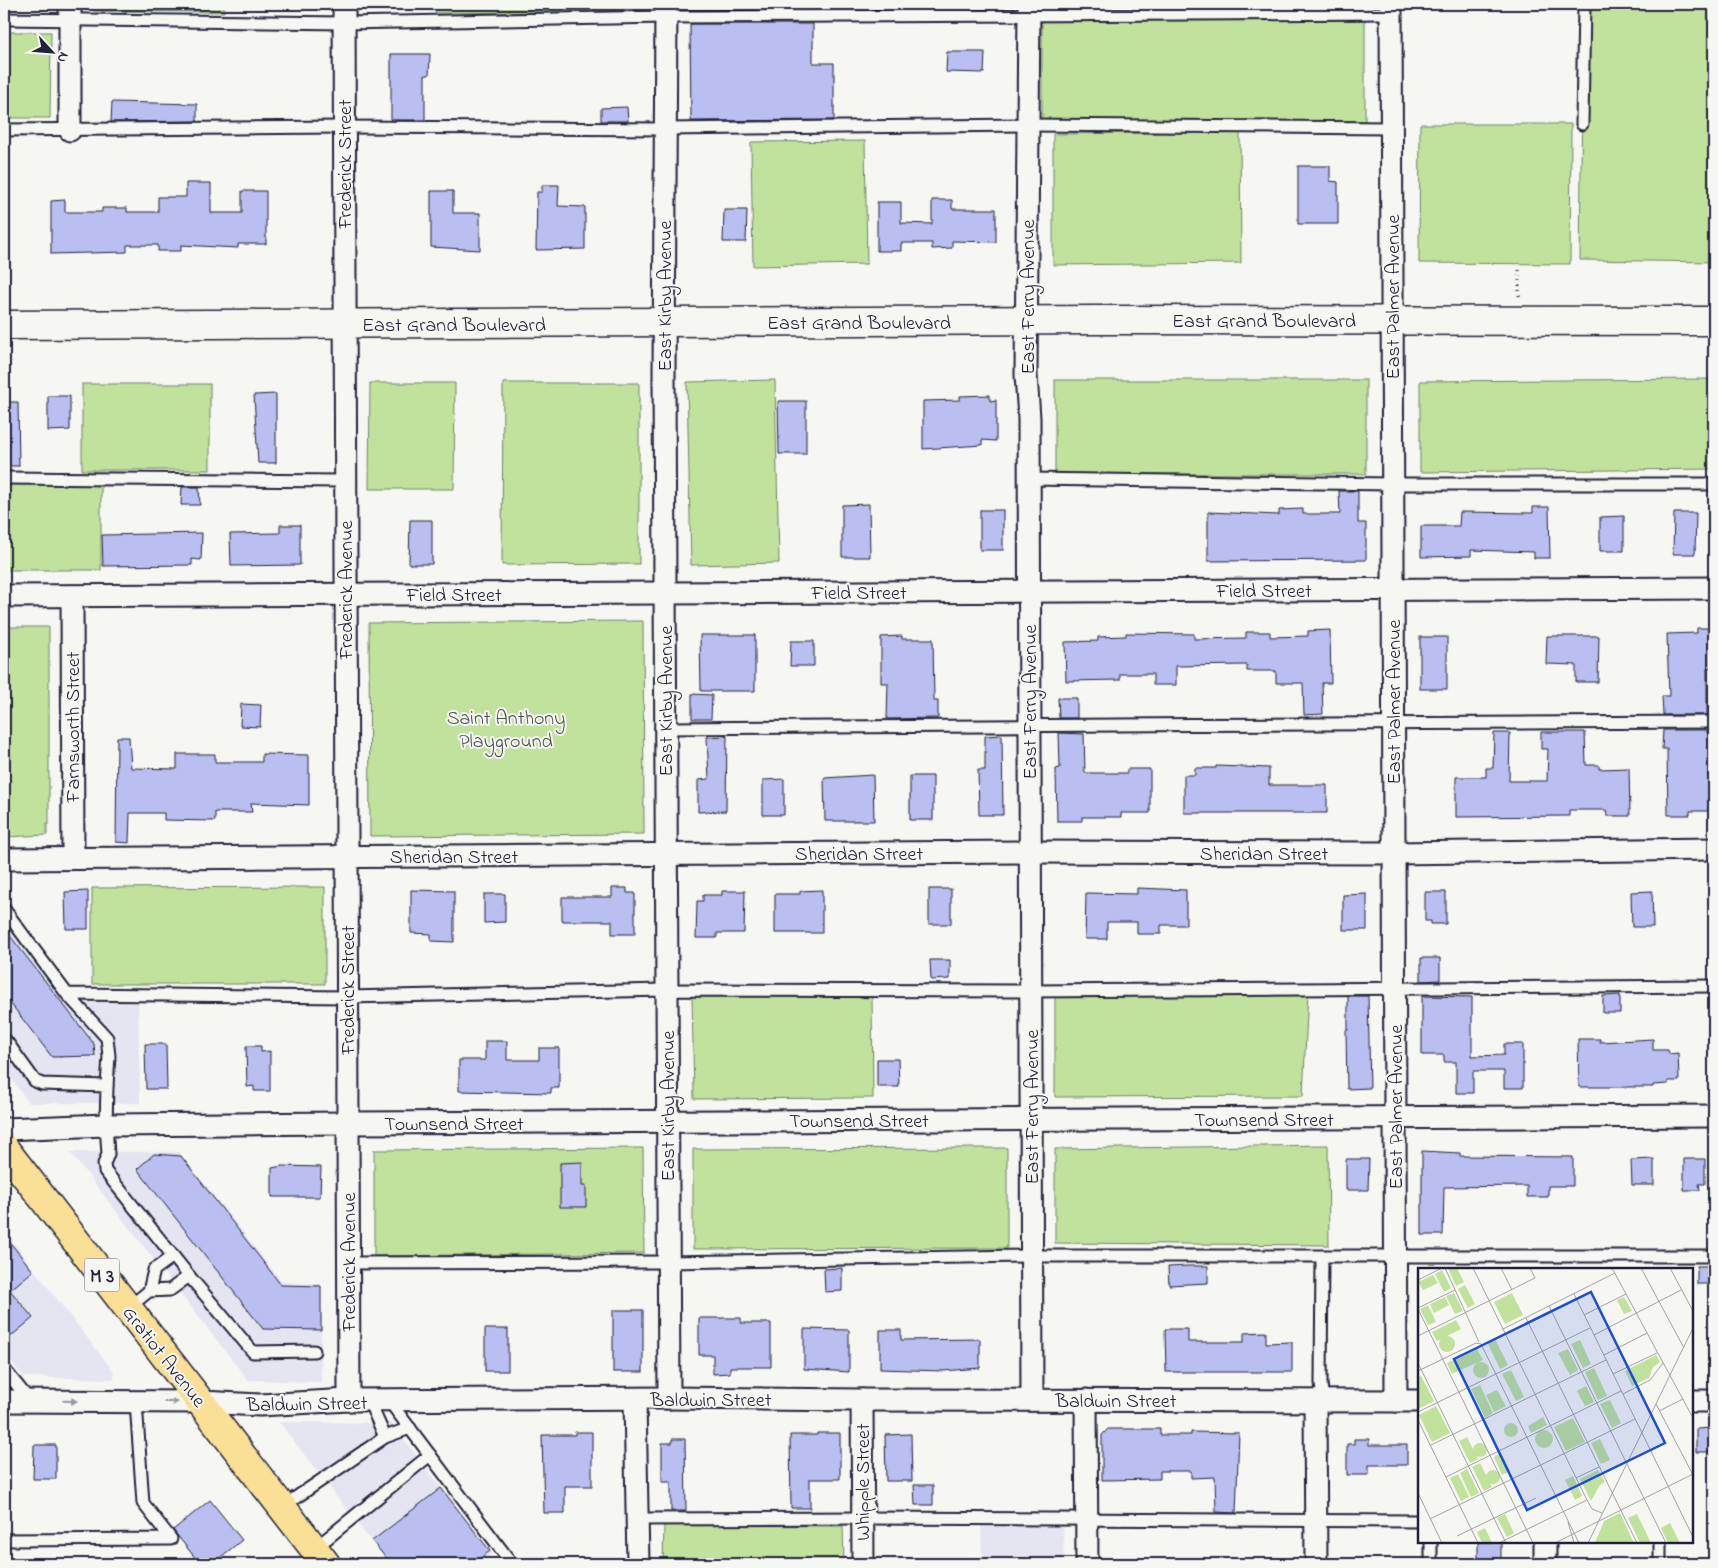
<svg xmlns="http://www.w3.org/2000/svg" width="1718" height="1568" viewBox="0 0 1718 1568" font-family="'Indie Flower',sans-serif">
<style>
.built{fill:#e4e5f1}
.green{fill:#c0e29c;stroke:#71826c}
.building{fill:#babef0;stroke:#22223b}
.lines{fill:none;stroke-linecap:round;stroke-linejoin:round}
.lane-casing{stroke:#22223b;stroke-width:15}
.street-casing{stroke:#22223b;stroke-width:25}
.secondary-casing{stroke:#22223b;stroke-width:31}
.primary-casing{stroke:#22223b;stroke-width:31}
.path{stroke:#22223b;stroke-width:3;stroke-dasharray:1 4;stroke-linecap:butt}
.lane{stroke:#f6f6f2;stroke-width:11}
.street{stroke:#f6f6f2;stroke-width:21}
.secondary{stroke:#f6f6f2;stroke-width:28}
.primary{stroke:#fadf96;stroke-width:28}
.oneway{fill:#9797a0}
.labels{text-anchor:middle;stroke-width:4;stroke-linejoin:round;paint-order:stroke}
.shield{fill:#f6f6f2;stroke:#626272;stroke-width:1}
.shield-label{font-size:19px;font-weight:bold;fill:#22223b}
.street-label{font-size:20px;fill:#22223b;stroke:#f6f6f2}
.park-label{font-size:20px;fill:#4a5253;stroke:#f6f6f2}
.inset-road{fill:none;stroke:#a1a1a9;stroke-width:1}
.view{fill:#1d4ed8;fill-opacity:0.15;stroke:#1d4ed8;stroke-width:2.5}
.inset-edge{fill:none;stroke:#22223b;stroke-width:2.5}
</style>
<rect width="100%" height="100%" fill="#f6f6f2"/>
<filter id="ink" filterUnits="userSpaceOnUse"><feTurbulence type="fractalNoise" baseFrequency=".02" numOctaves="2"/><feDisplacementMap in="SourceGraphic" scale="10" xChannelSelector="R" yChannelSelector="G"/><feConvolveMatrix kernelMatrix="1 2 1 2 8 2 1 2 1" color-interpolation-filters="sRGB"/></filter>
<g filter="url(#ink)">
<g class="built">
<polygon points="18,916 81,1002 138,1000 140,1103 29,1103 4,1069 4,927"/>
<polygon points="70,1152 179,1152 282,1282 321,1284 321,1382 248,1380"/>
<polygon points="4,1231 114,1372 114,1379 24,1377 4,1353"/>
<polygon points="279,1422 391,1423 493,1553 477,1564 389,1564"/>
<polygon points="1063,1525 1064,1564 886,1564 886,1559 982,1557 981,1526"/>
</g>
<g class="green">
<polygon points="95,4 224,4 224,12 94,11"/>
<polygon points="435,4 639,4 639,11 435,13"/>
<polygon points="1583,4 1714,4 1713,262 1580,260"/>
<rect x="1042" y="20" width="323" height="101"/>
<polygon points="4,32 51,32 50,118 4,118"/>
<polygon points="1420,124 1571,124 1570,264 1419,263"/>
<polygon points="1240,132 1241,263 1053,265 1053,134"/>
<polygon points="865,141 867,264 753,266 751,142"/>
<polygon points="1714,379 1714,469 1420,472 1420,381"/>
<polygon points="775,380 779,563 691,565 687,382"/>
<rect x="1055" y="380" width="311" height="94"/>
<polygon points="370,383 455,383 454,489 369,489"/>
<polygon points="503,383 639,383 639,564 502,565"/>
<rect x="82" y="384" width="128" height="86"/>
<rect x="4" y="483" width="97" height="87"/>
<polygon points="643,621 644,834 370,836 369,623"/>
<polygon points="4,627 49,627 49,824 47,824 47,835 4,837"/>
<polygon points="325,887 325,984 92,984 92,888"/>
<polygon points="1308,992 1303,1096 1055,1097 1055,996"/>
<polygon points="692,996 872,996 873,1098 694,1099"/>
<polygon points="1328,1145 1329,1245 1055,1243 1055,1149"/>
<polygon points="643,1148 644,1253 374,1256 374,1150"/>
<polygon points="1007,1148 1007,1248 693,1249 693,1149"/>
<polygon points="664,1525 843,1526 844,1564 663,1564"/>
</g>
<g class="building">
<polygon points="690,24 813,24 813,63 834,63 834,120 691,121"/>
<polygon points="947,52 985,52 984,73 946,72"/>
<polygon points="391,54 430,54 429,75 425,75 425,120 391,120"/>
<polygon points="112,102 197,104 197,121 111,122"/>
<polygon points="627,107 628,121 601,121 601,108"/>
<polygon points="1298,166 1330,166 1330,181 1338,182 1338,224 1298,224"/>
<polygon points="186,183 211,183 211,213 242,213 242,191 266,191 266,244 238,244 238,248 181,245 181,251 158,251 158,245 127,245 127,252 51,254 51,201 65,200 65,212 102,212 102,208 127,208 127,212 158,212 158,197 186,197"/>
<polygon points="542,185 559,185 558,206 585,207 585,249 536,250 537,192 542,192"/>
<polygon points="431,191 453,191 453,213 480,213 480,250 431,247"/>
<polygon points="932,200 952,200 952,209 996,209 996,242 952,241 952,248 932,249 932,243 901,243 901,251 877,251 877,202 901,202 901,223 932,224"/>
<polygon points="724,210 747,210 746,242 723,242"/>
<polygon points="276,394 276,463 258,463 254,395"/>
<polygon points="990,395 990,401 996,400 996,441 982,440 982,445 923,449 923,401 960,400 960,396"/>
<polygon points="48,396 70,396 70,430 48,431"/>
<polygon points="778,401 806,401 806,454 779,454"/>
<polygon points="4,402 18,402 19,466 4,466"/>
<polygon points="182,487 199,487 200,505 181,505"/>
<polygon points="1339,491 1358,491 1358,523 1366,523 1366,560 1208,561 1208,512 1279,515 1279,510 1303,509 1303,514 1340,514"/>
<polygon points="869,504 870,557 842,557 842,505"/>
<polygon points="1533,507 1549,507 1550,558 1534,558 1534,552 1471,550 1471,556 1421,557 1421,526 1459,526 1460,512 1533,513"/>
<rect x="980" y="510" width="23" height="40"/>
<polygon points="1674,513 1696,513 1695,554 1673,554"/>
<polygon points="1624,516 1624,551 1600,551 1600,517"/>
<polygon points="410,520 432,520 432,564 409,564"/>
<polygon points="280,525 300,525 300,565 231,566 230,534 280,533"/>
<polygon points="202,533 201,560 192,559 192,565 103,566 102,535"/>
<polygon points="1697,628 1714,628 1714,665 1707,669 1707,715 1663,715 1662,696 1669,696 1667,634 1697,633"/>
<polygon points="1330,630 1331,683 1322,683 1323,714 1304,715 1303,683 1276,683 1276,671 1247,671 1247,665 1176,666 1176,685 1153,685 1153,674 1120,674 1120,680 1066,681 1065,642 1098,641 1098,637 1126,636 1126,633 1194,634 1194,639 1246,638 1246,632 1270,632 1270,637 1308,636 1308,631"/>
<polygon points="700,635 755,635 755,691 701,691"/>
<polygon points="902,636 902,639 933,639 934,701 938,701 938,718 887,719 888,683 881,683 881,637"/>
<polygon points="1547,636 1599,636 1598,682 1576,682 1576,665 1546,664"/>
<rect x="1420" y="637" width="27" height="52"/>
<polygon points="791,641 814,641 814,666 790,666"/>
<polygon points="692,694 712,695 711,719 692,719"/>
<polygon points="1058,698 1077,698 1077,718 1059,718"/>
<polygon points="241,704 261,705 260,727 240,726"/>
<polygon points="1663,730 1707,730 1707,733 1714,732 1714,749 1712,749 1714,811 1690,811 1690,815 1668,815 1667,749 1662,749"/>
<polygon points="1541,732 1585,732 1586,765 1599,765 1599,769 1629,768 1630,816 1607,816 1606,810 1569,810 1569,816 1456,817 1456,777 1486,777 1486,768 1493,768 1494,733 1510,733 1509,781 1547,781 1548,749 1541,749"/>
<polygon points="1059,733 1084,734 1085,773 1127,773 1127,769 1150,769 1150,813 1121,813 1121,817 1082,817 1082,821 1057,821 1056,769 1060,768"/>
<polygon points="1002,735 1003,815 979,815 978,770 985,770 985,736"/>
<polygon points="727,736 726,811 698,812 698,780 709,779 707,737"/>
<polygon points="117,737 129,737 131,768 177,769 177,754 215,754 215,762 262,762 262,754 309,755 309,805 251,803 252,812 215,812 215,821 164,820 164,813 130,813 129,843 116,842"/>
<polygon points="1216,766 1269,768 1269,785 1327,785 1327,813 1184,813 1184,775 1195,775 1195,768 1216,768"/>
<polygon points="873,775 874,821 825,821 824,778"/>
<rect x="910" y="776" width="23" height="44"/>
<polygon points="784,779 784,815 763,815 763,780"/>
<polygon points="612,888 627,888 627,893 635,893 635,934 612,934 612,921 562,921 562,897 612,897"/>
<polygon points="1137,888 1186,890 1186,925 1161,925 1161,934 1137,934 1137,922 1107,922 1107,939 1085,939 1086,893 1137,894"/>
<rect x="929" y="889" width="22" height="35"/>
<polygon points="411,890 454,891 454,942 431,941 431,934 411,933"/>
<polygon points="822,890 822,933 775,933 775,894 800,894 800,891"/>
<polygon points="88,891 88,929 66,929 65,892"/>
<polygon points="722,891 745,891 744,933 717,933 717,938 696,938 697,901 703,901 703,895 722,895"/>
<polygon points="1652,891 1653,927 1632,927 1631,892"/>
<polygon points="1425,892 1446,892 1446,924 1431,924 1431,921 1425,921"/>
<polygon points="484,894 505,894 505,922 484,923"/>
<polygon points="1367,894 1367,930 1343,930 1343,895"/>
<polygon points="4,928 94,1044 95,1056 52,1057 4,995"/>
<polygon points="1421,958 1440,958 1440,980 1421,981"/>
<polygon points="930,960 950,960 950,979 931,980"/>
<polygon points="1620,995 1620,1013 1603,1013 1603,996"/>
<polygon points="1348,996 1368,996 1370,1088 1347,1089 1346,1030 1348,1030"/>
<polygon points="1422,996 1472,997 1472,1056 1504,1055 1504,1044 1523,1044 1523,1088 1504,1088 1504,1071 1473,1071 1473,1093 1456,1093 1456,1062 1444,1062 1444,1055 1422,1055"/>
<polygon points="1578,1039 1600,1039 1600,1042 1653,1039 1653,1050 1668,1050 1669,1054 1678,1053 1679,1081 1668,1081 1668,1084 1653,1085 1653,1087 1579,1087"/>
<polygon points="485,1041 507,1041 507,1060 539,1060 539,1048 559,1048 559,1088 551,1088 551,1093 459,1091 459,1060 485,1060"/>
<polygon points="145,1044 166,1044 167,1089 146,1089"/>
<polygon points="246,1046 261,1046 261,1052 270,1051 270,1091 254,1091 254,1086 247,1087"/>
<polygon points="877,1059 898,1059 899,1087 877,1087"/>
<polygon points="1422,1151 1460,1153 1460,1156 1573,1157 1573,1186 1548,1186 1548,1197 1527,1197 1527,1186 1444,1187 1443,1235 1422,1235"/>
<polygon points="154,1154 181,1156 281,1285 321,1286 321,1330 263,1329 137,1169"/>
<polygon points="1346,1159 1369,1159 1368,1190 1346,1190"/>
<polygon points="1654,1159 1654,1185 1632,1185 1631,1160"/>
<polygon points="1684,1159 1705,1159 1705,1184 1699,1184 1700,1190 1684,1190"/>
<polygon points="582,1162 582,1186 586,1186 586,1207 560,1207 560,1163"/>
<polygon points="282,1166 321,1167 320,1197 272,1197 272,1168"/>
<polygon points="4,1235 33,1271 10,1290 33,1318 4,1342"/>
<polygon points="1188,1266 1208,1266 1208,1283 1169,1285 1168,1267"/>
<rect x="1697" y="1266" width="17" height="18"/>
<polygon points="842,1268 842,1291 825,1292 824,1269"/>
<rect x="613" y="1310" width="30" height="62"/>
<polygon points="699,1318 741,1318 741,1323 771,1323 771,1367 730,1367 730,1373 713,1374 713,1355 699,1355"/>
<rect x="485" y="1329" width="23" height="42"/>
<polygon points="804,1329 849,1330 849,1372 804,1369"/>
<polygon points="1165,1329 1188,1329 1188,1342 1244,1342 1244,1333 1266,1332 1266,1343 1292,1342 1292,1372 1166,1372"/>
<polygon points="880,1330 901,1330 901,1340 980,1339 980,1368 943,1371 880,1369"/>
<polygon points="1714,1428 1714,1452 1696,1452 1696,1429"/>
<polygon points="1108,1429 1160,1429 1160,1435 1191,1435 1191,1432 1239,1433 1236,1513 1216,1512 1215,1477 1191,1478 1191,1471 1160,1471 1160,1479 1102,1480 1102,1435"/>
<polygon points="575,1432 592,1432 592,1486 565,1486 565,1513 544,1513 542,1435 575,1435"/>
<polygon points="817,1433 840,1433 840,1479 810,1479 810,1508 791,1508 790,1435 817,1435"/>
<polygon points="911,1434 912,1481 886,1481 885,1435"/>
<polygon points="672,1439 685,1439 686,1511 671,1511 671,1482 662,1482 662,1443 672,1443"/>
<polygon points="1354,1439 1369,1439 1369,1445 1407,1445 1407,1465 1369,1465 1369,1475 1347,1475 1347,1444 1354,1444"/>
<polygon points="34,1445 56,1445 56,1479 33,1479"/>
<polygon points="914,1485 933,1485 933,1505 915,1505"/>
<polygon points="441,1488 490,1551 472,1564 391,1564 372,1541"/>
<polygon points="210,1500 242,1540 212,1564 200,1564 173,1530"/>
<rect x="1478" y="1542" width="23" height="22"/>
</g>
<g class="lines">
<g class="lane-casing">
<g id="lane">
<polyline points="4,19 344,23 666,17 1391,13"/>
<polyline points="1582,124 1584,4"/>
<polyline points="4,130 344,127 665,129 1028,125 1392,128"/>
<polyline points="4,478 345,481"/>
<polyline points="1029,479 1392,484 1714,484"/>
<path d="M 665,728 C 1015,727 1364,722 1714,722"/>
<polyline points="4,909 67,994 347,997 666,990 1030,991 1714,986"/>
<polyline points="67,994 107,1038 109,1056 107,1086"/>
<polyline points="4,1042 6,1041 35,1081 42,1084 107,1086 106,1125 108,1154 104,1164 105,1171 189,1276 253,1352 314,1351"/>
<polyline points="1322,1257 1321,1383 1323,1401"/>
<polyline points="348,1263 668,1262 1031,1256 1714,1256"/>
<polyline points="149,1291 154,1270 173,1256"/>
<polyline points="128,1308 149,1291 170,1290 189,1276"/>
<polyline points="4,1369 30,1401"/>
<polyline points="369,1401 385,1437"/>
<polyline points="390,1402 512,1564"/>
<polyline points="282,1507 385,1437 410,1428"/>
<polyline points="637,1519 862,1518 1419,1521"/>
<polyline points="4,1540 171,1539 143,1503 136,1402"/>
<polyline points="314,1549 430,1455"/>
<polyline points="1431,1564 1431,1542"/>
<polyline points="1660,1564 1660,1542"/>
</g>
</g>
<g class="street-casing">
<g id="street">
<polyline points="344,4 349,1400"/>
<polyline points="666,4 664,378 669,1398"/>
<polyline points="1029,4 1026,375 1029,418 1032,1400"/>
<polyline points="1391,4 1396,1401"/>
<polyline points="70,130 70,4"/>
<polyline points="4,596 1714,588"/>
<polyline points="72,596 73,858"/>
<polyline points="4,859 1030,852 1394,853 1714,849"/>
<polyline points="4,1129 106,1125 348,1123 1714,1116"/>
<polyline points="635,1399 638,1564"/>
<polyline points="862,1400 863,1564"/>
<polyline points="1086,1400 1087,1564"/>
<polyline points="4,1401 201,1402 260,1405 349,1400 669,1398 862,1400 1419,1401"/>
<polyline points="1315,1401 1316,1564"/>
<polyline points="1692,1401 1714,1401"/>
<polyline points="1545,1542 1545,1564"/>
</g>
</g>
<g class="secondary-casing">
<polyline id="secondary" points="4,325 1099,320 1714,321"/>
</g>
<g class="primary-casing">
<polyline id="primary" points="4,1148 326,1564"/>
</g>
<polyline class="path" points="1519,296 1519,269"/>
<use href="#lane" class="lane"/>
<use href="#street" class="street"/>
<use href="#secondary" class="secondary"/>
<use href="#primary" class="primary"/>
</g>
<defs><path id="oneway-solid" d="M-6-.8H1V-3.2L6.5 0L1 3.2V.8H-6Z" transform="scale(1.25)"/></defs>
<g class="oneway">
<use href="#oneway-solid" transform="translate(70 1401) rotate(1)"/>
<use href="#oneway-solid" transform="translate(171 1402)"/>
</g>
</g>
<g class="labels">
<rect class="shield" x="84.5" y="1258.5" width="35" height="33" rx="4"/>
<g class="shield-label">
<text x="102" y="1282">M 3</text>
</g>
<g class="street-label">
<text transform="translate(344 164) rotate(-90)" y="7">Frederick Street</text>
<text transform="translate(664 296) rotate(-90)" y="7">East Kirby Avenue</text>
<text transform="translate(1027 297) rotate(-90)" y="7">East Ferry Avenue</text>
<text transform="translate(1392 297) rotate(-90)" y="7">East Palmer Avenue</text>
<text x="1264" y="327">East Grand Boulevard</text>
<text x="859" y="329">East Grand Boulevard</text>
<text x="454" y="331">East Grand Boulevard</text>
<text transform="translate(345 590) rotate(-90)" y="7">Frederick Avenue</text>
<text x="1264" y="597">Field Street</text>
<text x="859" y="599">Field Street</text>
<text x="454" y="601">Field Street</text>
<text transform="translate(665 701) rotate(-90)" y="7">East Kirby Avenue</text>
<text transform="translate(1029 702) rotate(-90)" y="7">East Ferry Avenue</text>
<text transform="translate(1393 702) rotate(-90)" y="7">East Palmer Avenue</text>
<text transform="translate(72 727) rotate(-90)" y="7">Farnsworth Street</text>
<text x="859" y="860">Sheridan Street</text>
<text x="1264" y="860">Sheridan Street</text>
<text x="454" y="863">Sheridan Street</text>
<text transform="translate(347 990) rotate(-90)" y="7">Frederick Street</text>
<text transform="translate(667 1106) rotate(-90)" y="7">East Kirby Avenue</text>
<text transform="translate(1031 1107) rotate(-90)" y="7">East Ferry Avenue</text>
<text transform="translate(1395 1107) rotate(-90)" y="7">East Palmer Avenue</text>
<text x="1264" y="1126">Townsend Street</text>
<text x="859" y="1127">Townsend Street</text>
<text x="454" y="1130">Townsend Street</text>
<text transform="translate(348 1262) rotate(-90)" y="7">Frederick Avenue</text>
<text transform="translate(165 1356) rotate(52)" y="7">Gratiot Avenue</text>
<text x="711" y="1406">Baldwin Street</text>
<text x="1116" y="1407">Baldwin Street</text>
<text transform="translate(307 1403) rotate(-1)" y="7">Baldwin Street</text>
<text transform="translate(862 1482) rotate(-90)" y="7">Whipple Street</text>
</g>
<g class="park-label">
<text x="506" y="724">Saint Anthony<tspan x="506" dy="23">Playground</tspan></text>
</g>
</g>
<g transform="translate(1418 1268)">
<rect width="275" height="275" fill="#f6f6f2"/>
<path d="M 30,0 L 39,0 L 46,14 L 38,18 ZM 24,2 L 33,20 L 26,24 L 17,6 ZM 15,7 L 20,15 L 5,22 L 0,14 ZM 47,17 L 57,36 L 50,40 L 40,21 ZM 36,25 L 45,43 L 37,46 L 28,28 ZM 94,25 L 105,47 L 87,56 L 76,34 ZM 27,29 L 31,37 L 16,45 L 12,36 ZM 206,29 L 214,43 L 206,46 L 199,32 ZM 10,37 L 18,54 L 10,57 L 2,41 ZM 38,52 L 43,61 L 19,73 L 14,64 ZM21 76a8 8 0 1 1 16 0a8 8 0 1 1-16 0ZM 77,71 L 90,97 L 82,101 L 69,74 ZM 162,72 L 173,96 L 165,100 L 153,76 ZM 59,81 L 65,92 L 34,106 L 29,95 ZM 150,81 L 160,102 L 152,107 L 140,85 ZM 238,87 L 242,94 L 235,99 L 231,110 L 214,118 L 207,103 ZM55 102a8 8 0 1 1 16 0a8 8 0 1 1-16 0ZM 176,100 L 189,128 L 180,132 L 167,104 ZM 93,102 L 106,129 L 98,133 L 84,106 ZM 3,108 L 16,133 L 0,141 L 0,109 ZM 62,117 L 75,145 L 67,150 L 53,121 ZM 168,118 L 176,134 L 167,138 L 159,123 ZM 79,122 L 88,138 L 76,144 L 68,127 ZM 192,132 L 203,155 L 194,160 L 182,136 ZM 18,138 L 32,165 L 14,174 L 1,147 ZM 125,149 L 129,157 L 113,165 L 110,158 ZM 155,150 L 167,174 L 148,183 L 136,159 ZM86 162a7 7 0 1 1 14 0a7 7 0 1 1-14 0ZM117 171a9 9 0 1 1 18 0a9 9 0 1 1-18 0ZM 49,169 L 60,191 L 52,195 L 41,173 ZM 182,171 L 192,192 L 183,196 L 173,175 ZM55 182a7 7 0 1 1 14 0a7 7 0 1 1-14 0ZM 83,185 L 92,203 L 84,207 L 76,189 ZM 62,195 L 74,219 L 66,223 L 54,199 ZM 49,201 L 61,225 L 53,229 L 42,205 ZM 180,202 L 187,214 L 182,217 L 173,233 L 162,211 ZM68 209a7 7 0 1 1 14 0a7 7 0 1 1-14 0ZM 40,206 L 51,229 L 43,233 L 32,210 ZM 155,208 L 164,228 L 157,232 L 147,212 ZM 202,245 L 216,275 L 177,275 L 186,253 ZM 87,246 L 96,265 L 89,269 L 79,250 ZM 219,246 L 233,275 L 222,275 L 210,250 ZM 252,255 L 262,275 L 250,275 L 243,260 ZM 67,260 L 74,275 L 64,275 L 59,264 Z" fill="#c0e29c"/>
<path class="inset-road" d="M 27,0 L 61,74M 55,0 L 169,232 L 174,241 L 184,245M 83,0 L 94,22M 194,0 L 275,150M 223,0 L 266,80M 252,0 L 275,43M 0,12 L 24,0M 156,26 L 275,269M 131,38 L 248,275M 0,40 L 37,22M 0,41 L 115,275M 166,47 L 208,26M 108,50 L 219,275M 85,61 L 197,5M 176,67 L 263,22M 0,68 L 117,10 L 112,0M 186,87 L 229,65M 0,95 L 88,275M 0,103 L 58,75 L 63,76 L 161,275M 195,106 L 239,85M 205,126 L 232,112 L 245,95M 238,136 L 275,207M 241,143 L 265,131M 0,144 L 172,60M 0,152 L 60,275M 13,177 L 188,92M 28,209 L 203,123M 158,210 L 181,199M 0,225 L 24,275M 12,251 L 217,151M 150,254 L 156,275M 39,268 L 118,230M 81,275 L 169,232M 137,275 L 275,206M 170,275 L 275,60"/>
<path class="view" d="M 173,24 L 247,175 L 109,242 L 36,91 Z"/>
<rect width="275" height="275" class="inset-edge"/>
</g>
<rect width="1718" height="1568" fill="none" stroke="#f6f6f2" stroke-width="20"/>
<rect x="10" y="10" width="1698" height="1548" fill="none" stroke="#22223b" stroke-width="2" filter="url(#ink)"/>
<g transform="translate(52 52) rotate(116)" stroke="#f6f6f2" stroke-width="4" paint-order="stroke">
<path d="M0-4L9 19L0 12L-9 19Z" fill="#22223b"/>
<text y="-8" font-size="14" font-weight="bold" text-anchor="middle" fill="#22223b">N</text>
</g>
</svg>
